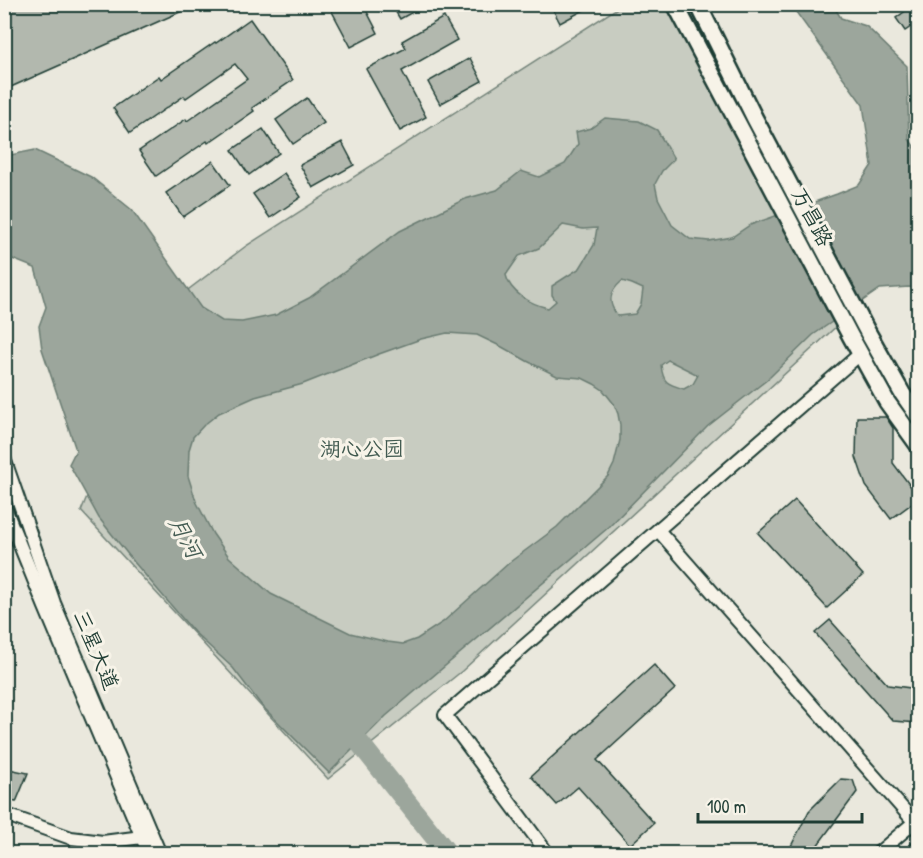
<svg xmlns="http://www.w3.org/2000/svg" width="923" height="858" viewBox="0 0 923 858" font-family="'Patrick Hand','LXGW WenKai TC',sans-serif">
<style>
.green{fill:#c8ccc1;stroke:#74847a;stroke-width:1.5}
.water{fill:#9ca69c;stroke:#6a7c72;stroke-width:1.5;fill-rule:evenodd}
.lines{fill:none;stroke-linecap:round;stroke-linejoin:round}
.river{stroke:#9ca69c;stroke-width:20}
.building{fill:#b2b8ae;stroke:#1f3d34;stroke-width:1.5}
.minor-casing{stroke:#1f3d34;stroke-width:16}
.major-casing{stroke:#1f3d34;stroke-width:20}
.minor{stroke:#f7f3e8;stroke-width:12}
.major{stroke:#f7f3e8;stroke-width:15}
.labels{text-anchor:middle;stroke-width:6;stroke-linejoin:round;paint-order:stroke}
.street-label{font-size:21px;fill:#1f3d34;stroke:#f7f3e8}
.park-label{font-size:21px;fill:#415a50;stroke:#f7f3e8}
.water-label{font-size:22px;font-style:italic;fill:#445c53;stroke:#f7f3e8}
</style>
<rect width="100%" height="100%" fill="#eae8dd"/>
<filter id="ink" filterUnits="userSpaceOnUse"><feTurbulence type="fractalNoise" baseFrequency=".0167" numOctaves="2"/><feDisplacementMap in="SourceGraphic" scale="12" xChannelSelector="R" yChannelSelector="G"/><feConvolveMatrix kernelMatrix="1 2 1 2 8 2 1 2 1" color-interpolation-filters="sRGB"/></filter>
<g filter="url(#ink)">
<polygon class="green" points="622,5 689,5 853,311 462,671 328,779 81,511 164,308 246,246"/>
<path class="water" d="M 791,5 L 833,5 L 841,18 L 866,26 L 907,66 L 909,139 L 918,152 L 918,289 L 909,287 L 880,289 L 813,335 L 768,379 L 708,426 L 609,527 L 386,716 L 329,773 L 262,706 L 233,668 L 194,632 L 134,562 L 99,518 L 69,464 L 76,450 L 42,349 L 39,326 L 46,307 L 35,268 L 10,258 L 5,258 L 5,156 L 35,150 L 91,177 L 132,210 L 201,308 L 222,321 L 242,322 L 276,315 L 309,298 L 400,231 L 465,199 L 497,190 L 521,171 L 539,177 L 565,164 L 578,144 L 576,132 L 591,128 L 605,118 L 639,121 L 657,130 L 674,159 L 662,171 L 655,184 L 658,198 L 672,225 L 690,239 L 709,241 L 732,237 L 750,225 L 837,194 L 859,185 L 872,165 L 863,105 ZM 563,225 L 583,229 L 597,228 L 594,245 L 580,268 L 552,286 L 552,295 L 556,301 L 548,308 C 531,304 510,293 506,275 L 519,256 L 539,248 ZM 622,281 L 632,284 L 643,289 L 641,304 L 635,314 L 618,316 C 607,303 609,292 622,281 ZM 447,333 L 477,335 L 502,347 L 527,361 L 557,376 L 582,378 L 594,384 L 603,390 L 614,404 L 618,414 L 620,425 L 620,440 L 614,464 L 608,476 L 557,527 L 510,562 L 443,622 L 417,639 L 403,644 L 388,642 L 350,633 L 271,594 L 229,557 L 213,534 L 196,501 L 188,476 L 189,450 L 193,437 L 204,425 L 219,413 L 255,397 L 303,384 L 379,354 L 421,339 ZM 668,360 L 698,375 L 693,384 L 684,389 C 667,384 663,383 661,365 Z"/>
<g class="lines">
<polyline class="river" points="343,722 448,854"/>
</g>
<g class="building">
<polygon points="20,4 198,4 4,90 4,10"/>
<polygon points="328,4 363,4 378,33 351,47"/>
<polygon points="391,4 427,4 400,19"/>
<polygon points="550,4 595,4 560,23"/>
<polygon points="915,4 918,4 918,22 905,31 896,18"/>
<polygon points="444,17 457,40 402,71 426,117 400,131 366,69 406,48 402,41"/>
<polygon points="250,19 293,80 252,108 254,111 208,143 207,141 156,176 139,151 186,119 187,121 247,79 235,64 186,98 184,96 130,133 113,108 159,76 161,79 215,42 216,43"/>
<polygon points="470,58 482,81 440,104 428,82"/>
<polygon points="307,98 324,123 293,144 276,120"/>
<polygon points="263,129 279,153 249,175 232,150"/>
<polygon points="342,142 354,165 313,188 300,165"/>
<polygon points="213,161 230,185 183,217 166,193"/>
<polygon points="284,173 301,197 270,218 253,194"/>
<polygon points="857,417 886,417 893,428 893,463 918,496 918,499 891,519 866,486 856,457"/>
<polygon points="795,500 863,575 827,608 758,533"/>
<polygon points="830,620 888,685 918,689 918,723 893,721 815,633"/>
<polygon points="654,665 675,689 597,760 654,823 630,845 578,787 557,805 531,776"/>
<polygon points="4,768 28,773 16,802 4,799"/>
<polygon points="841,779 853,780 857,792 811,854 787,854 809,811"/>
</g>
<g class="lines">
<g class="minor-casing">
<g id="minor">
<polyline points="4,458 54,603 160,854"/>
<polyline points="4,506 45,607 149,854"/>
<polyline points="658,530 918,826"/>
<polyline points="4,814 71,838 103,842 142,837"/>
<polyline points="548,854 445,715 860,354"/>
<polyline points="877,854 918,819"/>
<polyline points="911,854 918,847"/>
</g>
</g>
<g class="major-casing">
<g id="major">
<polyline points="675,4 851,337 887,402 918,445"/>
<polyline points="698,4 754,117 867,331 902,393 918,416"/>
</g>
</g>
<use href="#minor" class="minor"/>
<use href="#major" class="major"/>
</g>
</g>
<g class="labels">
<g class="street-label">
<text transform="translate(812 217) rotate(62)" y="7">万昌路</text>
<text transform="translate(96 650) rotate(67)" y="7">三星大道</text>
</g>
<g class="park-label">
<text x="362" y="456">湖心公园</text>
</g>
<g class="water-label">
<text transform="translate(186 537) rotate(62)" y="8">月河</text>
</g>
</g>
<rect width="923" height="858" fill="none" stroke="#f7f3e8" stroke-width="24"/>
<rect x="12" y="12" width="899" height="834" fill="none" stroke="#1f3d34" stroke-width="2" filter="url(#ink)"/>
<path d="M698 813v9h164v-9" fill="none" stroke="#1f3d34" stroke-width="3"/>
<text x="707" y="813" font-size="18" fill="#1f3d34" stroke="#f7f3e8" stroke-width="4.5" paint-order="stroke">100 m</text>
</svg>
